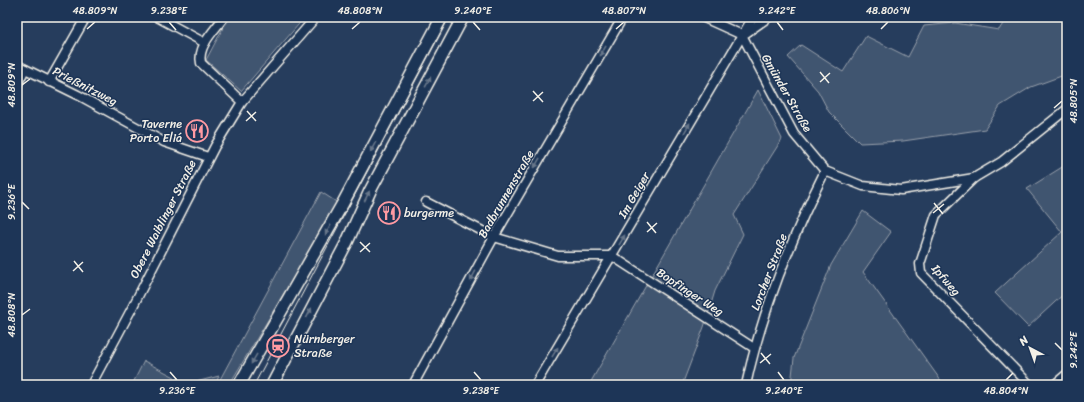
<svg xmlns="http://www.w3.org/2000/svg" width="1084" height="402" viewBox="0 0 1084 402" font-family="Sriracha,sans-serif">
<style>
.green{fill:#40546f;stroke:#9aa2ac}
.lines{fill:none;stroke-linecap:round;stroke-linejoin:round}
.minor-casing{stroke:#f4f1e8;stroke-width:11}
.secondary-casing{stroke:#f4f1e8;stroke-width:14}
.minor{stroke:#1d3557;stroke-width:8}
.secondary{stroke:#1d3557;stroke-width:11}
.tram{stroke:#f4f1e8;stroke-width:1}
.oneway{fill:#68778a}
.ticks{fill:none;stroke:#f4f1e8;stroke-width:1.5}
.labels{text-anchor:middle;stroke-width:3;stroke-linejoin:round;paint-order:stroke}
.street-label{font-size:12px;fill:#f4f1e8;stroke:#1d3557}
.poi-label{font-size:12px;fill:#f4f1e8;stroke:#1d3557;text-anchor:start}
.neatline{fill:none;stroke:#f4f1e8;stroke-width:1.5}
.ticks-label{font-size:10px;text-anchor:middle;fill:#f4f1e8}
</style>
<rect width="100%" height="100%" fill="#263d5d"/>
<filter id="ink" filterUnits="userSpaceOnUse"><feTurbulence type="fractalNoise" baseFrequency=".025" numOctaves="2"/><feDisplacementMap in="SourceGraphic" scale="8" xChannelSelector="R" yChannelSelector="G"/><feConvolveMatrix kernelMatrix="1 2 1 2 8 2 1 2 1" color-interpolation-filters="sRGB"/></filter>
<g filter="url(#ink)">
<g class="green">
<polygon points="231,17 305,17 241,91 206,60 224,26"/>
<polygon points="1007,17 1067,17 1067,40 1061,45 1067,53 1067,74 1031,87 1000,106 985,129 903,141 860,143 829,112 818,91 788,57 801,45 843,72 866,36 908,57 924,26 955,23 999,30"/>
<polygon points="758,90 782,139 734,215 743,234 715,291 704,327 682,385 589,385"/>
<polygon points="1067,164 1067,291 1028,327 995,293 1062,232 1027,189"/>
<polygon points="321,192 338,203 229,385 217,385"/>
<polygon points="863,211 891,232 863,272 944,385 791,385 794,358 831,265"/>
<polygon points="144,361 188,384 219,376 215,385 132,385"/>
</g>
<g class="lines">
<g class="minor-casing">
<g id="minor">
<polyline points="157,17 205,43"/>
<path d="M 224,17 C 215,30 197,46 201,63 L 242,102"/>
<polyline points="702,17 742,35"/>
<polyline points="746,33 769,17"/>
<polyline points="742,35 794,134 825,171 863,186 901,190 974,178"/>
<polyline points="17,65 78,95 164,142 208,157"/>
<polyline points="49,82 86,17"/>
<polyline points="17,85 25,69"/>
<polyline points="426,202 494,237 558,256 612,256 754,348"/>
<polyline points="91,385 131,310 215,146 242,102 316,17"/>
<polyline points="413,385 494,237 623,17"/>
<polyline points="535,385 753,17"/>
<path d="M 746,385 C 762,311 791,239 825,171"/>
<polyline points="1030,385 921,273 920,264 936,215 974,178 1001,162 1067,109"/>
<polyline points="1054,385 1067,374"/>
</g>
</g>
<g class="secondary-casing">
<g id="secondary">
<polyline points="239,385 343,203 442,17"/>
<polyline points="272,385 347,242 370,191 463,17"/>
</g>
</g>
<use href="#minor" class="minor"/>
<use href="#secondary" class="secondary"/>
<polyline class="tram" points="254,385 449,17"/>
</g>
<defs><path id="oneway-solid" d="M-6-.8H1V-3.2L6.5 0L1 3.2V.8H-6Z"/></defs>
<g class="oneway">
<use href="#oneway-solid" transform="translate(603 51) rotate(120)"/>
<use href="#oneway-solid" transform="translate(428 82) rotate(-62)"/>
<use href="#oneway-solid" transform="translate(687 128) rotate(-60)"/>
<use href="#oneway-solid" transform="translate(373 147) rotate(118)"/>
<use href="#oneway-solid" transform="translate(537 163) rotate(120)"/>
<use href="#oneway-solid" transform="translate(367 196) rotate(-64)"/>
<use href="#oneway-solid" transform="translate(328 230) rotate(119)"/>
<use href="#oneway-solid" transform="translate(622 240) rotate(-60)"/>
<use href="#oneway-solid" transform="translate(473 276) rotate(118)"/>
<use href="#oneway-solid" transform="translate(309 313) rotate(-63)"/>
<use href="#oneway-solid" transform="translate(555 352) rotate(-59)"/>
<use href="#oneway-solid" transform="translate(254 359) rotate(120)"/>
</g>
</g>
<path class="ticks" d="M 169,22 L 176,30M 473,22 L 480,30M 777,22 L 783,30M 87,29 L 95,22M 352,29 L 360,22M 616,29 L 624,22M 881,29 L 888,22M 820,72 L 829,83M 820,82 L 830,73M 22,85 L 30,79M 533,91 L 543,102M 533,101 L 543,92M 1054,108 L 1062,101M 247,111 L 256,121M 246,121 L 256,112M 22,202 L 29,209M 934,203 L 943,214M 933,213 L 944,204M 647,222 L 656,233M 647,232 L 657,223M 360,242 L 370,252M 360,252 L 370,243M 74,261 L 83,272M 73,271 L 83,262M 22,315 L 30,309M 1055,343 L 1062,350M 761,353 L 770,364M 760,363 L 771,354M 170,372 L 177,380M 474,372 L 481,380M 778,372 L 784,380M 1006,380 L 1013,373"/>
<defs>
<g id="restaurant-ring" transform="scale(1.15)"><circle r="9.5" fill="#1d3557" stroke="#ff9aa2" stroke-width="1.5"/><path d="M-5-6h1v4h1v-4h1v4h1v-4h1v5L-1.5 .5V6h-2V.5L-5-1ZM5-6V6H3V1.5H1.5Q1.5-4 5-6Z" fill="#ff9aa2"/></g>
<g id="station-ring" transform="scale(1.15)"><circle r="9.5" fill="#1d3557" stroke="#ff9aa2" stroke-width="1.5"/><path d="M-3-6H3Q5-6 5-4V2Q5 4 3 4L4.5 6H3L1.5 4h-3L-3 6H-4.5L-3 4Q-5 4-5 2V-4Q-5-6-3-6ZM-3.5-4v3h7v-3ZM-3.5 1v1.5H-2V1ZM2 1v1.5H3.5V1Z" fill="#ff9aa2"/></g>
</defs>
<g fill-rule="evenodd">
<use href="#restaurant-ring" x="197" y="131"/>
<use href="#restaurant-ring" x="389" y="213"/>
<use href="#station-ring" x="278" y="346"/>
</g>
<g class="labels">
<g class="street-label">
<text transform="translate(85 86) rotate(27)" y="4">Prießnitzweg</text>
<text transform="translate(787 93) rotate(60)" y="4">Gmünder Straße</text>
<text transform="translate(506 194) rotate(-60)" y="4">Badbrunnenstraße</text>
<text transform="translate(634 195) rotate(-60)" y="4">Im Geiger</text>
<text transform="translate(163 219) rotate(-63)" y="4">Obere Waiblinger Straße</text>
<text transform="translate(769 272) rotate(-69)" y="4">Lorcher Straße</text>
<text transform="translate(946 280) rotate(49)" y="4">Ipfweg</text>
<text transform="translate(690 292) rotate(33)" y="4">Bopfinger Weg</text>
</g>
<g class="poi-label">
<text x="182" y="128" text-anchor="end">Taverne<tspan x="182" dy="14">Porto Eliá</tspan></text>
<text x="404" y="217">burgerme</text>
<text x="294" y="343">Nürnberger<tspan x="294" dy="14">Straße</tspan></text>
</g>
</g>
<rect width="1084" height="402" fill="none" stroke="#1d3557" stroke-width="44"/>
<g transform="translate(1030 348) rotate(319)" stroke="#1d3557" stroke-width="3" paint-order="stroke">
<path d="M0-3L7 15L0 10L-7 15Z" fill="#f4f1e8"/>
<text y="-6" font-size="11" font-weight="bold" text-anchor="middle" fill="#f4f1e8">N</text>
</g>
<rect x="22" y="22" width="1040" height="358" class="neatline"/>
<g class="ticks-label">
<text x="95" y="14">48.809°N</text>
<text x="169" y="14">9.238°E</text>
<text x="360" y="14">48.808°N</text>
<text x="473" y="14">9.240°E</text>
<text x="624" y="14">48.807°N</text>
<text x="777" y="14">9.242°E</text>
<text x="888" y="14">48.806°N</text>
<text transform="translate(11 85) rotate(-90)" y="4">48.809°N</text>
<text transform="translate(1073 101) rotate(-90)" y="4">48.805°N</text>
<text transform="translate(11 202) rotate(-90)" y="4">9.236°E</text>
<text transform="translate(11 315) rotate(-90)" y="4">48.808°N</text>
<text transform="translate(1073 350) rotate(-90)" y="4">9.242°E</text>
<text x="177" y="394">9.236°E</text>
<text x="481" y="394">9.238°E</text>
<text x="784" y="394">9.240°E</text>
<text x="1006" y="394">48.804°N</text>
</g>
</svg>
